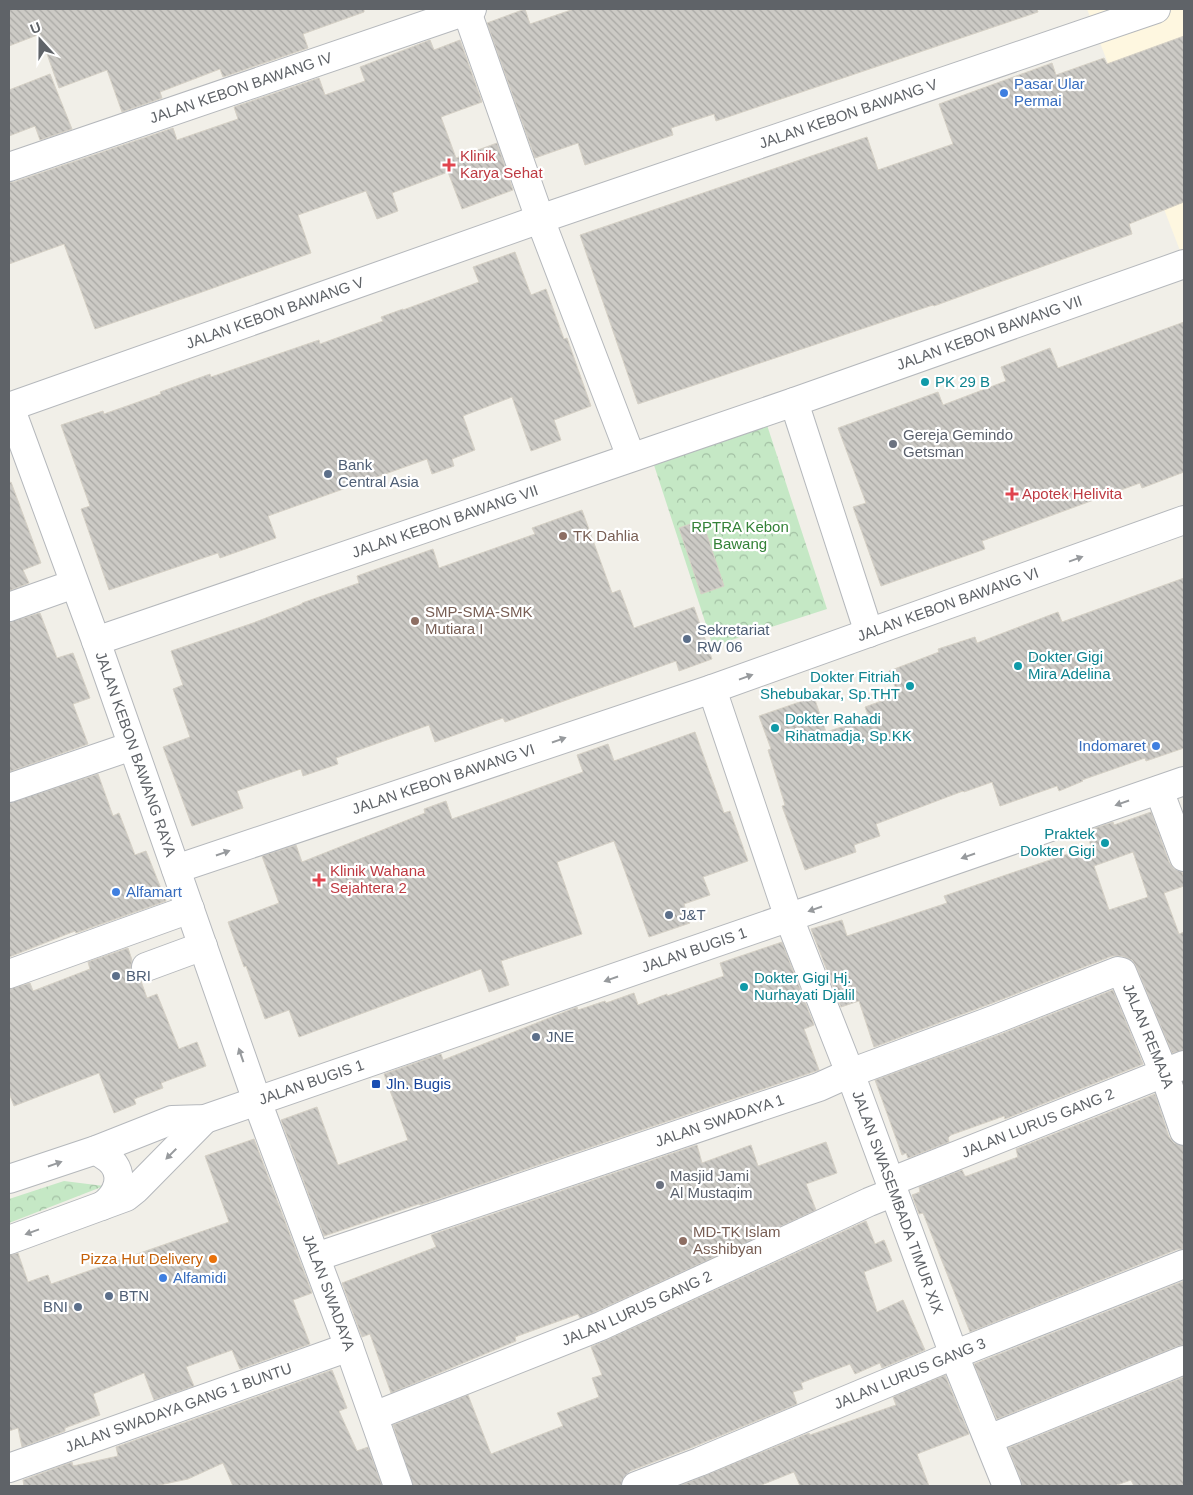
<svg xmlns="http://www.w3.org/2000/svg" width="1193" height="1495" viewBox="0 0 1193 1495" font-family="Helvetica,sans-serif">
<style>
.commercial{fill:#fef7e0}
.park{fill:url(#park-crowns)}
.building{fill:url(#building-back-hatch);stroke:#d6d1c6;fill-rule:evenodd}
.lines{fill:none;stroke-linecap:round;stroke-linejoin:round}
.minor-casing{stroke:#b5b8bc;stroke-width:30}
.minor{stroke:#fff;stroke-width:28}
.oneway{fill:#979a9d}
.shop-dot{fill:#3f7fe0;stroke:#fff;stroke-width:2}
.health-dot{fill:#e0444e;stroke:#fff;stroke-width:2}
.culture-dot{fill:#0f9aa8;stroke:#fff;stroke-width:2}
.worship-dot{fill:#6b7280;stroke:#fff;stroke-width:2}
.service-dot{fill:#5c6f8a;stroke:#fff;stroke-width:2}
.education-dot{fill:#8d6e63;stroke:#fff;stroke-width:2}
.transit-dot{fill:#1a4fb4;stroke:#fff;stroke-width:2}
.food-dot{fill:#e8710a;stroke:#fff;stroke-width:2}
.labels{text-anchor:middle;stroke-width:4.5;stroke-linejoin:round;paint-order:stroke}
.shop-label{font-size:15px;fill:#366cbe;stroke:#fff;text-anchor:start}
.street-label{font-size:15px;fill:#5f6368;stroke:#fff}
.health-label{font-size:15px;fill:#be3a42;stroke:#fff;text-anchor:start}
.culture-label{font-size:15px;fill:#0d838f;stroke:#fff;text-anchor:start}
.worship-label{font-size:15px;fill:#5b616d;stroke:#fff;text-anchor:start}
.service-label{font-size:15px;fill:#4e5e75;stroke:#fff;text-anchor:start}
.park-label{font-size:15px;fill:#348238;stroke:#fff}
.education-label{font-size:15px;fill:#785e54;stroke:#fff;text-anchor:start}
.transit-label{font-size:15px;fill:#164399;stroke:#fff;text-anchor:start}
.food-label{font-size:15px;fill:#c56008;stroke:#fff;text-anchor:end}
</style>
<defs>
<pattern id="park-crowns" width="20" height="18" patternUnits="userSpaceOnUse" patternTransform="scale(1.25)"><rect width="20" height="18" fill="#c5e8c5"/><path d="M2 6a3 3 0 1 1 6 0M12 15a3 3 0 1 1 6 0" fill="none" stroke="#a3c0a4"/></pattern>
<pattern id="building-back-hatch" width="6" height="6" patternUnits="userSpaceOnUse" patternTransform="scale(1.25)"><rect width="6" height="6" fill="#cccac5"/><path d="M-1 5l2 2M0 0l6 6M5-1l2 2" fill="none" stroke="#a9a8a4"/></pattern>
</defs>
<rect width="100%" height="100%" fill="#f1efe8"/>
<polygon class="commercial" points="1087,9 1184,9 1184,261"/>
<g class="park">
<polygon points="767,425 827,609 713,646 653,462"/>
<polygon points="64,1181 104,1186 9,1223 9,1199"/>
</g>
<g class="building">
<polygon points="9,9 364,9 364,12 303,34 308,48 223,77 220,69 160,92 162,98 122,112 107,70 59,88 40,34 9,46"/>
<polygon points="525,9 530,24 574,9 1037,9 1038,12 716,121 714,114 671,128 673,135 585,165 578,143 535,158 487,23"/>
<polygon points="1184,36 1184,202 1129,224 1132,234 934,306 933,305 638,404 580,235 867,137 878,170 953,144 939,104 1052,63 1056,75 1104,58 1107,64"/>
<polygon points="430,40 434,50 460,40 482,102 441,117 456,158 497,143 513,190 462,209 448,172 392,193 398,211 377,219 366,191 298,215 311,253 202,292 95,329 64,244 9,264 9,182 14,182 173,128 177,140 238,119 234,107 319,78 325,95 365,81 360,67"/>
<polygon points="50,74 72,129 40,140 35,126 9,136 9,90"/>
<polygon points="515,252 531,295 546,289 564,339 567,338 591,406 554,420 561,440 531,451 512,397 463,416 475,450 452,459 454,466 432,474 427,459 268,516 276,538 220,558 218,553 109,590 81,509 90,506 61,425 103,411 104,414 161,394 160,392 210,374 211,377 319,340 320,344 383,321 381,317 403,309 403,310 479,282 473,267"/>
<polygon points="1184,322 1184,472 1142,488 1140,483 982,541 985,549 881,586 853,507 866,503 838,428 938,392 943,405 1006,381 1001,367 1050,348 1058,368"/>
<polygon points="11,482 41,563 23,570 29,583 9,591 9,483"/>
<polygon points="582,510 612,593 620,590 634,628 694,607 712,659 679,671 676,661 505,722 503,718 435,742 429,725 336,758 338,764 303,776 301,769 237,791 243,808 192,826 163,747 190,737 173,689 183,685 171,651 253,623 302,604 302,603 359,583 357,576 433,549 439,568 535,534 532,528"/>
<polygon points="702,520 724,586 701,594 679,528"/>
<polygon points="1184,578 1184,748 1146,761 1145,758 1082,780 1083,781 1059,791 1057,786 1000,806 992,782 964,792 963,791 876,824 880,836 854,845 856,852 805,870 782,806 785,805 768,750 771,749 759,716 814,697 826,732 869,718 865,707 898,695 889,671 939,652 938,649 975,637 977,643 1058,612 1062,622"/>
<polygon points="40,613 57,658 73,653 90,698 73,704 88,744 9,772 9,622"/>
<polygon points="695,732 724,813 730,811 748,861 703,877 710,895 684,904 690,923 649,937 614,841 557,862 582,934 501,961 509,985 489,992 481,969 299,1037 289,1010 265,1019 246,966 244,967 228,922 279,903 262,856 296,845 302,862 425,813 424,809 446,801 452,819 583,772 577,755 608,744 614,761"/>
<polygon points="98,774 113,816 119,813 135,855 146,851 166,901 76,933 75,931 9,957 9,803"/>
<path d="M 1151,812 L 1169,862 L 1174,869 L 1182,872 L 1184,878 L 1184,886 L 1164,893 L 1179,934 L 1184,932 L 1184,1050 L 1172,1053 L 1136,966 L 1132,960 L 1122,956 L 1112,956 L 990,1004 L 874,1047 L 859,1001 L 841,1007 L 811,929 L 842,920 L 847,936 L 947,903 L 944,896 L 1091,846 L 1086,831 L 1113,822 L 1114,825 ZM 1133,852 L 1148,897 L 1109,910 L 1094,866 Z"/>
<polygon points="782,942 814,1025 804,1029 819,1070 420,1205 419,1204 324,1236 281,1120 317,1107 338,1165 408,1140 384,1074 441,1054 443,1060 577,1007 578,1010 605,1001 606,1003 634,993 638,1005 667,994 667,996 724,976 720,963"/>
<polygon points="128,948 132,960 131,965 132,973 136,979 141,981 147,998 157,994 179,1049 197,1042 206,1066 161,1083 163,1088 134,1099 136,1104 114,1113 99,1073 14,1106 9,1093 9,989 30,983 33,991 90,969 88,962"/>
<polygon points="1113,990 1143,1064 1005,1119 1004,1116 951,1135 948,1138 949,1142 908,1158 906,1153 902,1155 875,1080 1001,1034"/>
<polygon points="1155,1094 1169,1137 1174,1143 1184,1146 1184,1249 1178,1249 970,1332 923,1213 919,1214 912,1195 920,1192 919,1187 962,1170 965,1176 967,1176 1018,1157 1016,1149"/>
<polygon points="254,1139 312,1293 293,1300 310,1344 240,1369 232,1350 186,1367 194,1386 154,1400 144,1373 93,1394 100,1415 65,1428 65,1431 22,1447 18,1428 9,1431 9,1255 18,1253 28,1282 48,1275 51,1284 229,1222 205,1156"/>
<polygon points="826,1142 837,1173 806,1184 816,1210 595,1312 580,1318 578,1314 515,1337 516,1341 391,1393 370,1334 362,1337 342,1283 436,1247 431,1235 697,1145 702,1163 751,1145 758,1166"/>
<polygon points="866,1221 875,1244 884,1240 892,1261 864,1272 877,1312 903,1300 925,1350 882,1368 880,1363 855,1374 850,1364 801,1383 803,1389 793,1392 797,1404 693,1447 630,1471 624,1477 621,1486 413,1486 393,1425 468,1395 491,1454 563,1426 557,1413 599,1397 592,1378 602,1375 591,1347"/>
<polygon points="1184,1281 1184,1345 1178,1346 997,1419 974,1364"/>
<polygon points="332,1370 347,1408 339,1411 357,1451 368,1447 382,1486 233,1486 223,1463 188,1479 155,1486 24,1486 23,1480 72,1462 73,1466 118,1456 116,1447"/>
<polygon points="945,1375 969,1434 917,1454 929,1486 800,1486 794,1472 759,1486 679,1486 809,1433 810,1435 896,1405 893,1397"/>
<polygon points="1184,1377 1184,1486 1134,1486 1131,1480 1114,1486 1022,1486 1021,1480 1008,1448"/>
</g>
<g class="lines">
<g class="minor-casing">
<g id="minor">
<polyline points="466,9 540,219 631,457"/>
<path id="s1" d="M 9,167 L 472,9"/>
<polyline points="794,402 869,633"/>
<path id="s2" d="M 9,407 L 540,219 L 1156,9"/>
<path id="s3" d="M 10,407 L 96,641 L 257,1101 L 349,1347 L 398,1486"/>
<polyline points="9,607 74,584"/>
<path id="s4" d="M 96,641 L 794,402 L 1184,264"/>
<path id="s5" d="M 712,689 L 789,918 L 850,1073 L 954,1355 L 1007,1486"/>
<polyline points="9,788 132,746"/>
<polyline points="1159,790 1184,857"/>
<path id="s6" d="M 176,869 L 712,689 L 1184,520"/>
<polyline points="146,967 203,946"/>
<polyline points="9,974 190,909"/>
<path d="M 96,1150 C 100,1153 105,1156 109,1159 C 126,1174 118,1195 102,1206"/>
<path id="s7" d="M 9,1179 L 96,1150 L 172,1120 L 205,1119 L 1184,781"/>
<path id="s8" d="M 890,1182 L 1184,1065"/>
<polyline points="9,1240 126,1197 136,1189 205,1119"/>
<path id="s9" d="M 316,1257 L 819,1087 L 850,1073 L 996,1019 L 1118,971 L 1122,972 L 1164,1073 L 1184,1131"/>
<path id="s10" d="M 374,1416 L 601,1326 L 869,1202 L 894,1192"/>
<polyline points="989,1439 1184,1360"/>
<path id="s11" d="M 9,1468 L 349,1347"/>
<path id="s12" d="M 636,1486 L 699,1462 L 961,1352 L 1184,1264"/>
</g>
</g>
<use href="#minor" class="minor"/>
</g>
<defs><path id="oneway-solid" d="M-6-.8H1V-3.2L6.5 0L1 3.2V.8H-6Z" transform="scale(1.25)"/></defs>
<g class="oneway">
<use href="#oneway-solid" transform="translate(1076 559) rotate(-20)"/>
<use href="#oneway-solid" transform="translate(746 677) rotate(-20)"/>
<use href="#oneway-solid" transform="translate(559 740) rotate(-19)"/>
<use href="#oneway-solid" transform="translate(1122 803) rotate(161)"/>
<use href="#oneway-solid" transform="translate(223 853) rotate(-19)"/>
<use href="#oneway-solid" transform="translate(968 856) rotate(161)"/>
<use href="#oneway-solid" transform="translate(815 909) rotate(161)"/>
<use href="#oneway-solid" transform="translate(611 979) rotate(161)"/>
<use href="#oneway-solid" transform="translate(241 1055) rotate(-109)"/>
<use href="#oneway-solid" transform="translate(171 1154) rotate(135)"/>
<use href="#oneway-solid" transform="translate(55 1164) rotate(-19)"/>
<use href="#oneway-solid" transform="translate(32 1232) rotate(160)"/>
</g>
<g class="shop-dot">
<circle cx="1004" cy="93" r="5"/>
<circle cx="1156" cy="746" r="5"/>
<circle cx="116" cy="892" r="5"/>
<circle cx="163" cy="1278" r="5"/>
</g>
<g class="health-dot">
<path d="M446.5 157.5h5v5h5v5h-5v5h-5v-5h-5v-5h5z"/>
<path d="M1009.5 486.5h5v5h5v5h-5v5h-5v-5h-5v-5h5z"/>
<path d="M316.5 872.5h5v5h5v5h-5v5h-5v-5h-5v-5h5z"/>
</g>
<g class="culture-dot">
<circle cx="925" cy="382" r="5"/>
<circle cx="1018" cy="666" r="5"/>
<circle cx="910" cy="686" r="5"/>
<circle cx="775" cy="728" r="5"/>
<circle cx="1105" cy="843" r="5"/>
<circle cx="744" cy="987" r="5"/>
</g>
<g class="worship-dot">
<circle cx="893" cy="444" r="5"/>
<circle cx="660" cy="1185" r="5"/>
</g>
<g class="service-dot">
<circle cx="328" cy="474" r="5"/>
<circle cx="687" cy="639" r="5"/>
<circle cx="669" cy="915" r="5"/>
<circle cx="116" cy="976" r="5"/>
<circle cx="536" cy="1037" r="5"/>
<circle cx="109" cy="1296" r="5"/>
<circle cx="78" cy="1307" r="5"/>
</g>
<g class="education-dot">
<circle cx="563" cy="536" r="5"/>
<circle cx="415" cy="621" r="5"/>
<circle cx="683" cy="1241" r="5"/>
</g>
<rect class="transit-dot" x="371" y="1079" width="10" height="10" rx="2.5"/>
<circle class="food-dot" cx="213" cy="1259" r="5"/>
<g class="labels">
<g class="shop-label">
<text x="1014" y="89">Pasar Ular<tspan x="1014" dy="17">Permai</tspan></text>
<text x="1146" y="751" text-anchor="end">Indomaret</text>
<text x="126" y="897">Alfamart</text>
<text x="173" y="1283">Alfamidi</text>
</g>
<g class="street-label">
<text dy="5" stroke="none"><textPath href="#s1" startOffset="245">JALAN KEBON BAWANG IV</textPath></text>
<text dy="5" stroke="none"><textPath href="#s2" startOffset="889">JALAN KEBON BAWANG V</textPath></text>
<text dy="5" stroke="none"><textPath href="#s2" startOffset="282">JALAN KEBON BAWANG V</textPath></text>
<text dy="5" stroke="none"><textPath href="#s4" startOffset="945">JALAN KEBON BAWANG VII</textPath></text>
<text dy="5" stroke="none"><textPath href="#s4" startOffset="369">JALAN KEBON BAWANG VII</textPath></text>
<text dy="5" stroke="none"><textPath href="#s6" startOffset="816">JALAN KEBON BAWANG VI</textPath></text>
<text dy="5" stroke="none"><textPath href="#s3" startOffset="369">JALAN KEBON BAWANG RAYA</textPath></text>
<text dy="5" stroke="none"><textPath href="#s6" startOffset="282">JALAN KEBON BAWANG VI</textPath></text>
<text dy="5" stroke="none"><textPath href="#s7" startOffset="724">JALAN BUGIS 1</textPath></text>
<text dy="5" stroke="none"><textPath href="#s9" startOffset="925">JALAN REMAJA</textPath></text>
<text dy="5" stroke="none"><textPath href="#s7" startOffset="319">JALAN BUGIS 1</textPath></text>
<text dy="5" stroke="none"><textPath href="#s9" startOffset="426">JALAN SWADAYA 1</textPath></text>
<text dy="5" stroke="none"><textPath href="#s8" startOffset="159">JALAN LURUS GANG 2</textPath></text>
<text dy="5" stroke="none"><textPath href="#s5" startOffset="546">JALAN SWASEMBADA TIMUR XIX</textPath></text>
<text dy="5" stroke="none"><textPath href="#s3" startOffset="941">JALAN SWADAYA</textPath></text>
<text dy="5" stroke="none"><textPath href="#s10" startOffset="284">JALAN LURUS GANG 2</textPath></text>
<text dy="5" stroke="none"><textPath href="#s12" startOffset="296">JALAN LURUS GANG 3</textPath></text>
<text dy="5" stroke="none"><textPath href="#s11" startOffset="180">JALAN SWADAYA GANG 1 BUNTU</textPath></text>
</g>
<g class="health-label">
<text x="460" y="161">Klinik<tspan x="460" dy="17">Karya Sehat</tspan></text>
<text x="1022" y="499">Apotek Helivita</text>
<text x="330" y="876">Klinik Wahana<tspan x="330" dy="17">Sejahtera 2</tspan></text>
</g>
<g class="culture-label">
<text x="935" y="387">PK 29 B</text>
<text x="1028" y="662">Dokter Gigi<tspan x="1028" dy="17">Mira Adelina</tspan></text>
<text x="900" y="682" text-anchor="end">Dokter Fitriah<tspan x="900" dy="17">Shebubakar, Sp.THT</tspan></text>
<text x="785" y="724">Dokter Rahadi<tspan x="785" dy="17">Rihatmadja, Sp.KK</tspan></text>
<text x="1095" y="839" text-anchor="end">Praktek<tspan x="1095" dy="17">Dokter Gigi</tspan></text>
<text x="754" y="983">Dokter Gigi Hj.<tspan x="754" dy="17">Nurhayati Djalil</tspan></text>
</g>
<g class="worship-label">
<text x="903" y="440">Gereja Gemindo<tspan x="903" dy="17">Getsman</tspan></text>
<text x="670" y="1181">Masjid Jami<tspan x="670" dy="17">Al Mustaqim</tspan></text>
</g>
<g class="service-label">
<text x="338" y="470">Bank<tspan x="338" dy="17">Central Asia</tspan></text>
<text x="697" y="635">Sekretariat<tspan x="697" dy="17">RW 06</tspan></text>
<text x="679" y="920">J&amp;T</text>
<text x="126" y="981">BRI</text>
<text x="546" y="1042">JNE</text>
<text x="119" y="1301">BTN</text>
<text x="68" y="1312" text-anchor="end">BNI</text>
</g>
<g class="park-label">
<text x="740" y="532">RPTRA Kebon<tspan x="740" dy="17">Bawang</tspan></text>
</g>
<g class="education-label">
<text x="573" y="541">TK Dahlia</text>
<text x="425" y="617">SMP-SMA-SMK<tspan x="425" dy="17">Mutiara I</tspan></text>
<text x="693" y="1237">MD-TK Islam<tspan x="693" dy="17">Asshibyan</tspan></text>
</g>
<g class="transit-label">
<text x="386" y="1089">Jln. Bugis</text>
</g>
<g class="food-label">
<text x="203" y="1264">Pizza Hut Delivery</text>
</g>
</g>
<rect width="1193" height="1495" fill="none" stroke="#5f6368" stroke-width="20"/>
<g transform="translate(40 40) rotate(339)" stroke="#ffffff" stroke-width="4" paint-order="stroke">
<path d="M0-4L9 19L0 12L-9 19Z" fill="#5f6368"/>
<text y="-8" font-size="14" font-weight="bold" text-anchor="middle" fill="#5f6368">U</text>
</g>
</svg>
